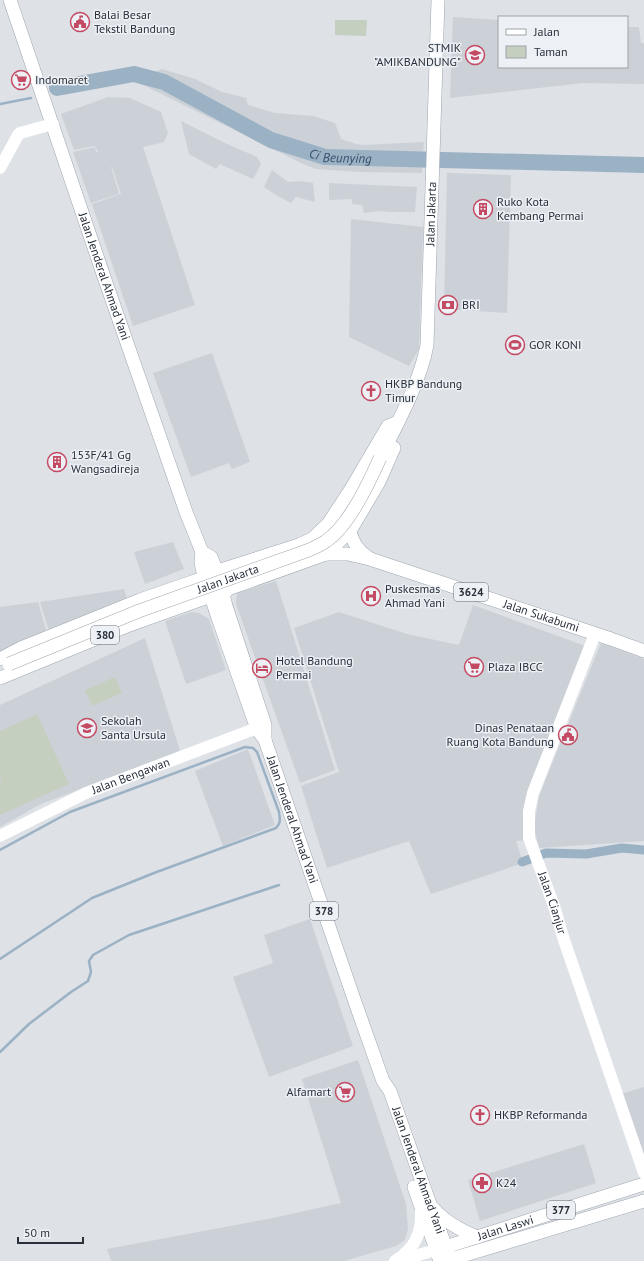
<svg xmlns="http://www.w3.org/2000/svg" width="644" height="1261" viewBox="0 0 644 1261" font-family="'PT Sans',sans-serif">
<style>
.built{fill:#ccd1d8}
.green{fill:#c4cfbf}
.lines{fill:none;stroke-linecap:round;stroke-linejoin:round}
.stream{stroke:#9bb1c4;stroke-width:2.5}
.canal{stroke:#9bb1c4;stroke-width:9}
.river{stroke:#9bb1c4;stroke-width:16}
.primary-casing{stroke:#9ea6b1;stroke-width:14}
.secondary{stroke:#fff;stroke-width:12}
.primary{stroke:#fff;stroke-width:13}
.primary-bridge-casing{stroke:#9ea6b1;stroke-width:14;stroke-linecap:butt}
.primary-bridge{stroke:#fff;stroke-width:13}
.labels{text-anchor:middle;stroke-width:3;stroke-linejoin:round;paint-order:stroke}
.shield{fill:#edf0f4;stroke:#636a73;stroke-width:1}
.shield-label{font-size:11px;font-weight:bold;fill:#28303c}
.poi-label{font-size:12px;fill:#28303c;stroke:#edf0f4;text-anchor:start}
.street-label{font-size:12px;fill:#28303c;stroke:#edf0f4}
.water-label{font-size:13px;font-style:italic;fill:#35516c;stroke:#edf0f4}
</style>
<rect width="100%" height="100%" fill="#dee1e6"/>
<g class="built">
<polygon points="453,17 499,20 499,67 627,67 627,27 639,27 641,43 644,43 644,84 583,83 450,98"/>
<polygon points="162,69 195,79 222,92 246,98 248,105 275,113 313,116 335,123 341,139 356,144 364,145 424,142 422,173 359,172 316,169 301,163 133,80"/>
<polygon points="108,97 130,98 161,112 168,133 164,142 143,147 195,305 133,326 92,204 121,194 112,167 111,167 119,194 91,203 73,152 95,147 96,152 98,152 95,146 74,150 61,114"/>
<polygon points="181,121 227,144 257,157 261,164 253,179 220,164 216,169 189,154"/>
<polygon points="272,170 288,182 300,181 313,183 315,202 296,197 291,203 276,195 264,187"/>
<polygon points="447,173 511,175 507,313 444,309"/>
<polygon points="329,183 417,187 415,212 390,212 378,211 364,213 362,205 352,204 352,199 329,200"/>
<polygon points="351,219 423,227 419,349 409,366 349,337"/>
<polygon points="212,353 250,462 232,469 229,463 191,477 153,373"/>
<polygon points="173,542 184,569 145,584 134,552"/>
<polygon points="276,581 335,770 300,783 236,604 237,593"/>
<polygon points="124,589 128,602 49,631 40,602"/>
<polygon points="38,602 47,634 0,655 0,607"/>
<polygon points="473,605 585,646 546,748 526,840 516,841 523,863 431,894 409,841 327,868 301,786 339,772 294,628 339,612 407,634 459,645"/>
<polygon points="191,612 199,613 209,619 226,670 186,684 165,621"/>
<polygon points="145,638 180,751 41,804 0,827 0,705"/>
<polygon points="601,643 644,659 644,841 539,848 534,827 539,796"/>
<polygon points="248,749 275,825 223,846 195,771"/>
<polygon points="310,919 353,1046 269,1077 233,977 273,963 264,935"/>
<polygon points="358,1060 406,1204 408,1229 405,1240 396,1246 344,1261 111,1261 107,1249 268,1219 341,1203 302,1079"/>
<polygon points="644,1087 644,1168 621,1094"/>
<polygon points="584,1144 596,1183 480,1221 468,1180"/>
</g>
<g class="green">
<polygon points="335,20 367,20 366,36 335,35"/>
<polygon points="115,677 122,693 92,706 85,690"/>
<polygon points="37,714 69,784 0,815 0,783 2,782 0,778 0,731"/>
</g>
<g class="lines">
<g class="stream">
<polyline points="0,104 31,98"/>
<path d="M 0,850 L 70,812 L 245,747 L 253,748 L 257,752 L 279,812 C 280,819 281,823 276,828 L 154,873 L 92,898 L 0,959"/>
<polyline points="0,1052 29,1024 71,992 88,981 91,972 89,961 93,955 129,935 279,885"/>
</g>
<polyline class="canal" points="522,862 546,853 586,854 622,848 644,850"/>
<path class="river" id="s1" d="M 57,88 L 134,74 L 164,82 L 271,140 L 325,157 L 644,165"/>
<g class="primary-casing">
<g id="primary">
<path id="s4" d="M 10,0 L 103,274 L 186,512 L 202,552 L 201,561 L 202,568 L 217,615 L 257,729 L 265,740"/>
<path id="s5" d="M 380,458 C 397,424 420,383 427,345 L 438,0"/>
<path d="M 350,531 C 353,543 358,551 369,558"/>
<path id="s6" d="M 202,552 L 211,557 L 217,572 L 226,606 L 265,725 L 265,740 L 355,1002 L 383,1081 L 390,1091 L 426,1193 L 451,1261"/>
<path id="s7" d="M 326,554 L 348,554 L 370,559 L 611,639 L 644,651"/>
<polyline points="224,594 228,589 326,554 350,531 379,482 394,448"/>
<polyline points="0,659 21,648 140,600 195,581 221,570 299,545 312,539 328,524 351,489 388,426 398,422"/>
<polyline points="0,678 127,626 211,596"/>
<polyline points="414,1187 439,1258"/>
<path d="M 433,1208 C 445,1222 460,1230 477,1237"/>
<path id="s8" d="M 436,1250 L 644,1184"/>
<polyline points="445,1261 644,1201"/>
</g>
</g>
<g class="secondary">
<polyline points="0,168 18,135 20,133 53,124"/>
<path id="s2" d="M 595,634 L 533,793 L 529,811 L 529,838 L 554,906 L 564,940 L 644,1173"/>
<path id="s3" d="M 0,836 L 86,793 L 265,725"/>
<polyline points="400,1260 436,1250"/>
<path d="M 395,1261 C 415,1248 422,1234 421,1210"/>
</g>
<use href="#primary" class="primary"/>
<g class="primary-bridge-casing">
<g id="primary-bridge">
<path id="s9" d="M 9,664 L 139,611 L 309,550 C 315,547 321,545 326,541 C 349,526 369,483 380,458"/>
</g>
</g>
<use href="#primary-bridge" class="primary-bridge"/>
</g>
<defs>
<g id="civic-ring" transform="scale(1)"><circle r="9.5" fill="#edf0f4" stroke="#c44a63" stroke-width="1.5"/><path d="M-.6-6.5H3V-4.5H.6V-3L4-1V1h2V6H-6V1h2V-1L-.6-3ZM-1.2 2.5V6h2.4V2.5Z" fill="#c44a63"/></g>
<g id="university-ring" transform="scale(1)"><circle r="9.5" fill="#edf0f4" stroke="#c44a63" stroke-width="1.5"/><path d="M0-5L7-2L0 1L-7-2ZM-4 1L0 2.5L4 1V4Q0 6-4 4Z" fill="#c44a63"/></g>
<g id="supermarket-ring" transform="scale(1)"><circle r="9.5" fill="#edf0f4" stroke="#c44a63" stroke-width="1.5"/><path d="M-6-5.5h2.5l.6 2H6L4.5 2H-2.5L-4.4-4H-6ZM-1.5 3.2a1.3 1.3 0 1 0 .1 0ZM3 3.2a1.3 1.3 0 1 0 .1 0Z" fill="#c44a63"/></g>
<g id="building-ring" transform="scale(1)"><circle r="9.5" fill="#edf0f4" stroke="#c44a63" stroke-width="1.5"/><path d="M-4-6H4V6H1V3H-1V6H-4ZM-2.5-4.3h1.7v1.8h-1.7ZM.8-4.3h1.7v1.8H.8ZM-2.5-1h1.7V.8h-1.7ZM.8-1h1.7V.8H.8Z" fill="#c44a63"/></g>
<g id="bank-ring" transform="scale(1)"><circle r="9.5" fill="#edf0f4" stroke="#c44a63" stroke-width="1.5"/><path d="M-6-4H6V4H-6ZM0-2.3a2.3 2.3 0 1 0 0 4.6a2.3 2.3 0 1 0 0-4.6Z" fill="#c44a63"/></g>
<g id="stadium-ring" transform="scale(1)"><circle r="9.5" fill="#edf0f4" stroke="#c44a63" stroke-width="1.5"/><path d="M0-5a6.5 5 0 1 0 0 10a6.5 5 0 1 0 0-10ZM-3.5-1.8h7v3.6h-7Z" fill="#c44a63"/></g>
<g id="church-ring" transform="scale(1)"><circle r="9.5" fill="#edf0f4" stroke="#c44a63" stroke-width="1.5"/><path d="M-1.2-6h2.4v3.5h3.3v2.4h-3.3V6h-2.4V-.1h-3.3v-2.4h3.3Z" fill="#c44a63"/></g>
<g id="hospital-ring" transform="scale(1)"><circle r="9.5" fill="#edf0f4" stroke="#c44a63" stroke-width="1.5"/><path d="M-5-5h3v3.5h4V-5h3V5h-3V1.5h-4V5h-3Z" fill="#c44a63"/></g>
<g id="hotel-ring" transform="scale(1)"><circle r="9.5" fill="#edf0f4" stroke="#c44a63" stroke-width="1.5"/><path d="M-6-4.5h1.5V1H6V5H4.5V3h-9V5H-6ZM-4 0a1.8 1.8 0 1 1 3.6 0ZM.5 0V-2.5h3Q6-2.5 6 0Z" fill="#c44a63"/></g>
<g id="school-ring" transform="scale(1)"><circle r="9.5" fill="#edf0f4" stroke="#c44a63" stroke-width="1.5"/><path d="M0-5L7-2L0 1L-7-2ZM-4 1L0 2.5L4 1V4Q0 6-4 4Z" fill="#c44a63"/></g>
<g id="pharmacy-ring" transform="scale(1)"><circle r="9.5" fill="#edf0f4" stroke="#c44a63" stroke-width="1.5"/><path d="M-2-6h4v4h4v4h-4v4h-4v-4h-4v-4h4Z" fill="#c44a63"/></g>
</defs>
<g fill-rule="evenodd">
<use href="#civic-ring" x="80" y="22"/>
<use href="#university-ring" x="475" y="55"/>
<use href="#supermarket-ring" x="21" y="80"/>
<use href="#building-ring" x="483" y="209"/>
<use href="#bank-ring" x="448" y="305"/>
<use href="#stadium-ring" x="515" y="345"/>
<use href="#church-ring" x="371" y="391"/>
<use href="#building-ring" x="57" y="462"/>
<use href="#hospital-ring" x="371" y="596"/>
<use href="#supermarket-ring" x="474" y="667"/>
<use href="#hotel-ring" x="262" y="668"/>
<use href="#school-ring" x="87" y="728"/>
<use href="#civic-ring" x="568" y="735"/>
<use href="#supermarket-ring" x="345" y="1092"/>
<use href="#church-ring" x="480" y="1115"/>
<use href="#pharmacy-ring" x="482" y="1183"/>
</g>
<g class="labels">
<g class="shield">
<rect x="454" y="583" width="34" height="18" rx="3"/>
<rect x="91" y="626" width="28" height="18" rx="3"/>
<rect x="310" y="902" width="28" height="18" rx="3"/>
<rect x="547" y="1201" width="28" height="18" rx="3"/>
</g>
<g class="shield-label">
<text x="471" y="596">3624</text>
<text x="105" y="639">380</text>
<text x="324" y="915">378</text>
<text x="561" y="1214">377</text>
</g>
<g class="poi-label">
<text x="94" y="19">Balai Besar<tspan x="94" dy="14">Tekstil Bandung</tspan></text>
<text x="461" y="52" text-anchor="end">STMIK<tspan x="461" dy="14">"AMIKBANDUNG"</tspan></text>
<text x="35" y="84">Indomaret</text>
<text x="497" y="206">Ruko Kota<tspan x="497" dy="14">Kembang Permai</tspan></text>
<text x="462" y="309">BRI</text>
<text x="529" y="349">GOR KONI</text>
<text x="385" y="388">HKBP Bandung<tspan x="385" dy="14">Timur</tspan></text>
<text x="71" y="459">153F/41 Gg<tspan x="71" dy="14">Wangsadireja</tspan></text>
<text x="385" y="593">Puskesmas<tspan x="385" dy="14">Ahmad Yani</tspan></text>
<text x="276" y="665">Hotel Bandung<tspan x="276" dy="14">Permai</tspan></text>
<text x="488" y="671">Plaza IBCC</text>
<text x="101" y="725">Sekolah<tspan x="101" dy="14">Santa Ursula</tspan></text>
<text x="554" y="732" text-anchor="end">Dinas Penataan<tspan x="554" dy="14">Ruang Kota Bandung</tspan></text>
<text x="331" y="1096" text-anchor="end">Alfamart</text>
<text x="494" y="1119">HKBP Reformanda</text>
<text x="496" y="1187">K24</text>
</g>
<g class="street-label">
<text dy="4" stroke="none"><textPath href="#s5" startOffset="254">Jalan Jakarta</textPath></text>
<text dy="4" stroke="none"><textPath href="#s4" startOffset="292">Jalan Jenderal Ahmad Yani</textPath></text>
<text dy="4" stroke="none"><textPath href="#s9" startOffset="235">Jalan Jakarta</textPath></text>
<text dy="4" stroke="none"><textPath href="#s7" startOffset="225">Jalan Sukabumi</textPath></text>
<text dy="4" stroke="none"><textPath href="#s3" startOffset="144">Jalan Bengawan</textPath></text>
<text dy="4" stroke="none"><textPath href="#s6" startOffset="286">Jalan Jenderal Ahmad Yani</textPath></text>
<text dy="4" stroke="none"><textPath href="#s2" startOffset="285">Jalan Cianjur</textPath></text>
<text dy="4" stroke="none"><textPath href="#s6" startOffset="659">Jalan Jenderal Ahmad Yani</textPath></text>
<text dy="4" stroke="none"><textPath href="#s8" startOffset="73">Jalan Laswi</textPath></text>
</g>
<g class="water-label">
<text dy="5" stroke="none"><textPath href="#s1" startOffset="303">Ci Beunying</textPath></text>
</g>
</g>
<rect x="498" y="16" width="130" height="52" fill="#edf0f4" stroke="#9ea3aa"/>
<rect x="506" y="29" width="20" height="6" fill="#ffffff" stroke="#9ea3aa"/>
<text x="534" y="36" font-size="12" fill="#28303c">Jalan</text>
<rect x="506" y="46" width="20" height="12" fill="#c4cfbf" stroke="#9ea3aa"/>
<text x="534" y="56" font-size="12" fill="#28303c">Taman</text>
<path d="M18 1237v6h65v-6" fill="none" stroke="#28303c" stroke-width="2"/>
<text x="24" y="1237" font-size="12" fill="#28303c" stroke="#edf0f4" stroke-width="3" paint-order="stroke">50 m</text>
</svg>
